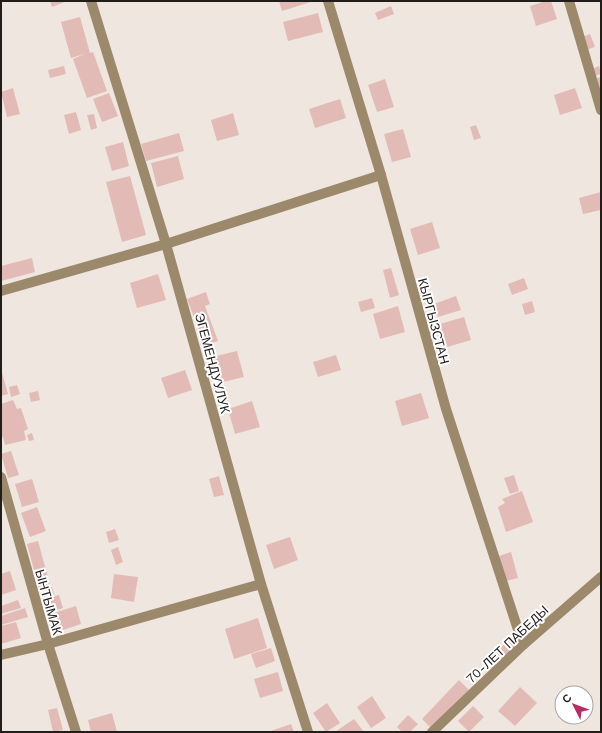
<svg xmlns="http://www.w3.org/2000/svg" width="602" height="733" viewBox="0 0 602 733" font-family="'Work Sans',sans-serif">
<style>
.building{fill:#e3bbb6}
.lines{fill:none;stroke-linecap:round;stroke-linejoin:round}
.street{stroke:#9c896c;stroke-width:10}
.labels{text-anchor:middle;stroke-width:4;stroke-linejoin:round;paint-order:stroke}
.street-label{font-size:13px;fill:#211d1b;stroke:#fff}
</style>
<rect width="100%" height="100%" fill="#efe6df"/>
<g class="building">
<polygon points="50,1 67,1 52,7"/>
<polygon points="279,1 314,1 282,11"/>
<polygon points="546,1 551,1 557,19 536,26 530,6"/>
<polygon points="391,6 394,14 378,20 375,13"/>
<polygon points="318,13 323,32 288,41 283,22"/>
<polygon points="80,17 90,53 93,52 107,91 87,98 73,59 84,54 71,58 61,22"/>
<polygon points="590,34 595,47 586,50 582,37"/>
<polygon points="64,66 66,74 50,78 48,70"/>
<polygon points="599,66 601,74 594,76 592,69"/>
<polygon points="601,77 601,91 598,92 594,79"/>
<polygon points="385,79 394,107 377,112 368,85"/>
<polygon points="13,88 20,114 7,117 1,92"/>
<polygon points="575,88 582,108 560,115 554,95"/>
<polygon points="109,93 118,116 102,122 93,99"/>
<polygon points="340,99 346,118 315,128 309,109"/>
<polygon points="76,112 81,130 69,134 64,115"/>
<polygon points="233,113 239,135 217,141 211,120"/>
<polygon points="94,114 97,128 91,130 87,115"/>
<polygon points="476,125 481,138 474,140 470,127"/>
<polygon points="403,129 411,157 392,162 384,134"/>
<polygon points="179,133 184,151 146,161 141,144"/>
<polygon points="123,142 129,166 112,171 105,147"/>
<polygon points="178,156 184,179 157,187 151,163"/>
<polygon points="130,176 146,235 122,242 106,182"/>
<polygon points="601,192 601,210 583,214 579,198"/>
<polygon points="432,222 440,248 418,255 410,229"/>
<polygon points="32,258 35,272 1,281 1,266"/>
<polygon points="391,268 399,295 390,298 383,270"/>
<polygon points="158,274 166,300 137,308 130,283"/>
<polygon points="524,278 528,289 512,295 508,284"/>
<polygon points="206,292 210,304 205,306 218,341 205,346 187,299"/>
<polygon points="456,296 461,310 438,317 434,304"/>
<polygon points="372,298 375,308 361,312 358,302"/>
<polygon points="532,301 535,312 525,315 522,304"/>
<polygon points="398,306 405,332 380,339 373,314"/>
<polygon points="464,317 471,340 447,347 440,324"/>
<polygon points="237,351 244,377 219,383 212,357"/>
<polygon points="336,355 341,370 318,377 313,362"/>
<polygon points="1,369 8,394 1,396"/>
<polygon points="185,370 192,390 168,398 161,378"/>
<polygon points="17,385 20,394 11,397 9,387"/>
<polygon points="38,391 40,400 31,402 29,393"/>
<polygon points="421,393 429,418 402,426 395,401"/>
<polygon points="13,400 17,409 21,408 28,429 24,431 26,440 5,445 3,437 1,438 1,404"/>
<polygon points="252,401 260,427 235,434 228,409"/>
<polygon points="32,433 34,440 29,441 27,435"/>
<polygon points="11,451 19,475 8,478 1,454"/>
<polygon points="514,475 519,491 510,494 504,478"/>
<polygon points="219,476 224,495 214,497 209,479"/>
<polygon points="32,479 39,502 22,507 15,484"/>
<polygon points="522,491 533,522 506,532 498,507 505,503 502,499"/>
<polygon points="37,507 46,531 30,537 21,513"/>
<polygon points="115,529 119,540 109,543 106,532"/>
<polygon points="290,537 298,560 274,569 266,545"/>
<polygon points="38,541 50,585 39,588 27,544"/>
<polygon points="118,547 123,562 116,565 111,550"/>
<polygon points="511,552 518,578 506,581 499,556"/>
<polygon points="10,571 16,590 1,595 1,574"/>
<polygon points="114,574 138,577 134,602 111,598"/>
<polygon points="52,587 54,594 43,597 41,590"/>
<polygon points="59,595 63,608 48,613 44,600"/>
<polygon points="18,600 21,608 1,614 1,606"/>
<polygon points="76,606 81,624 57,632 51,614"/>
<polygon points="25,608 28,617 1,625 1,616"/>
<polygon points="258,618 267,648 234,659 225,629"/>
<polygon points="16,622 21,638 1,644 1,626"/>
<polygon points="514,636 520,643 493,667 487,659"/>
<polygon points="271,648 275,661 256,668 251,654"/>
<polygon points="278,672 283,691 260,698 254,679"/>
<polygon points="459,680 469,690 431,728 422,719"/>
<polygon points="520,687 537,703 515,726 498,711"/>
<polygon points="372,696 386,718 371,728 357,707"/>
<polygon points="327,703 340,723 326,732 313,713"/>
<polygon points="473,706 484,717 469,732 458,721"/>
<polygon points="57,708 63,730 53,732 48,710"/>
<polygon points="112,713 117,732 91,732 88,720"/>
<polygon points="408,715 418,724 410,732 402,732 397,727"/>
<polygon points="354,719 364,732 335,732"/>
<polygon points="291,724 294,732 268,732"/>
</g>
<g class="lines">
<g class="street">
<polyline points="91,1 166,244 261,584 308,732"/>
<polyline points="328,1 381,175 446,409 523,645"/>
<polyline points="569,1 601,110"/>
<polyline points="1,291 166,244 381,175"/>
<polyline points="1,477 48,644 76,732"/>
<polyline points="1,655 48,644 261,584"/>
<polyline points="432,732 523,645 601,577"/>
</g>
</g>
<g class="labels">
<g class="street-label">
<text transform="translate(434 321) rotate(75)" y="5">КЫРГЫЗСТАН</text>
<text transform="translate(213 363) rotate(75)" y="5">ЭГЕМЕНДУУЛУК</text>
<text transform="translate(49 602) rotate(74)" y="5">ЫНТЫМАК</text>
<text transform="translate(507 644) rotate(-43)" y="5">70-ЛЕТ ПАБЕДЫ</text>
</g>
</g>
<rect width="602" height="733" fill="none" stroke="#211d1b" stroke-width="4"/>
<g transform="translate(574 705) rotate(312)"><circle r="19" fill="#ffffff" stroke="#a6a5a4"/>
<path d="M0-3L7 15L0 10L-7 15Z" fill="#b72b61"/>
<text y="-6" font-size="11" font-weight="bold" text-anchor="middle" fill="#211d1b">С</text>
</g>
</svg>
